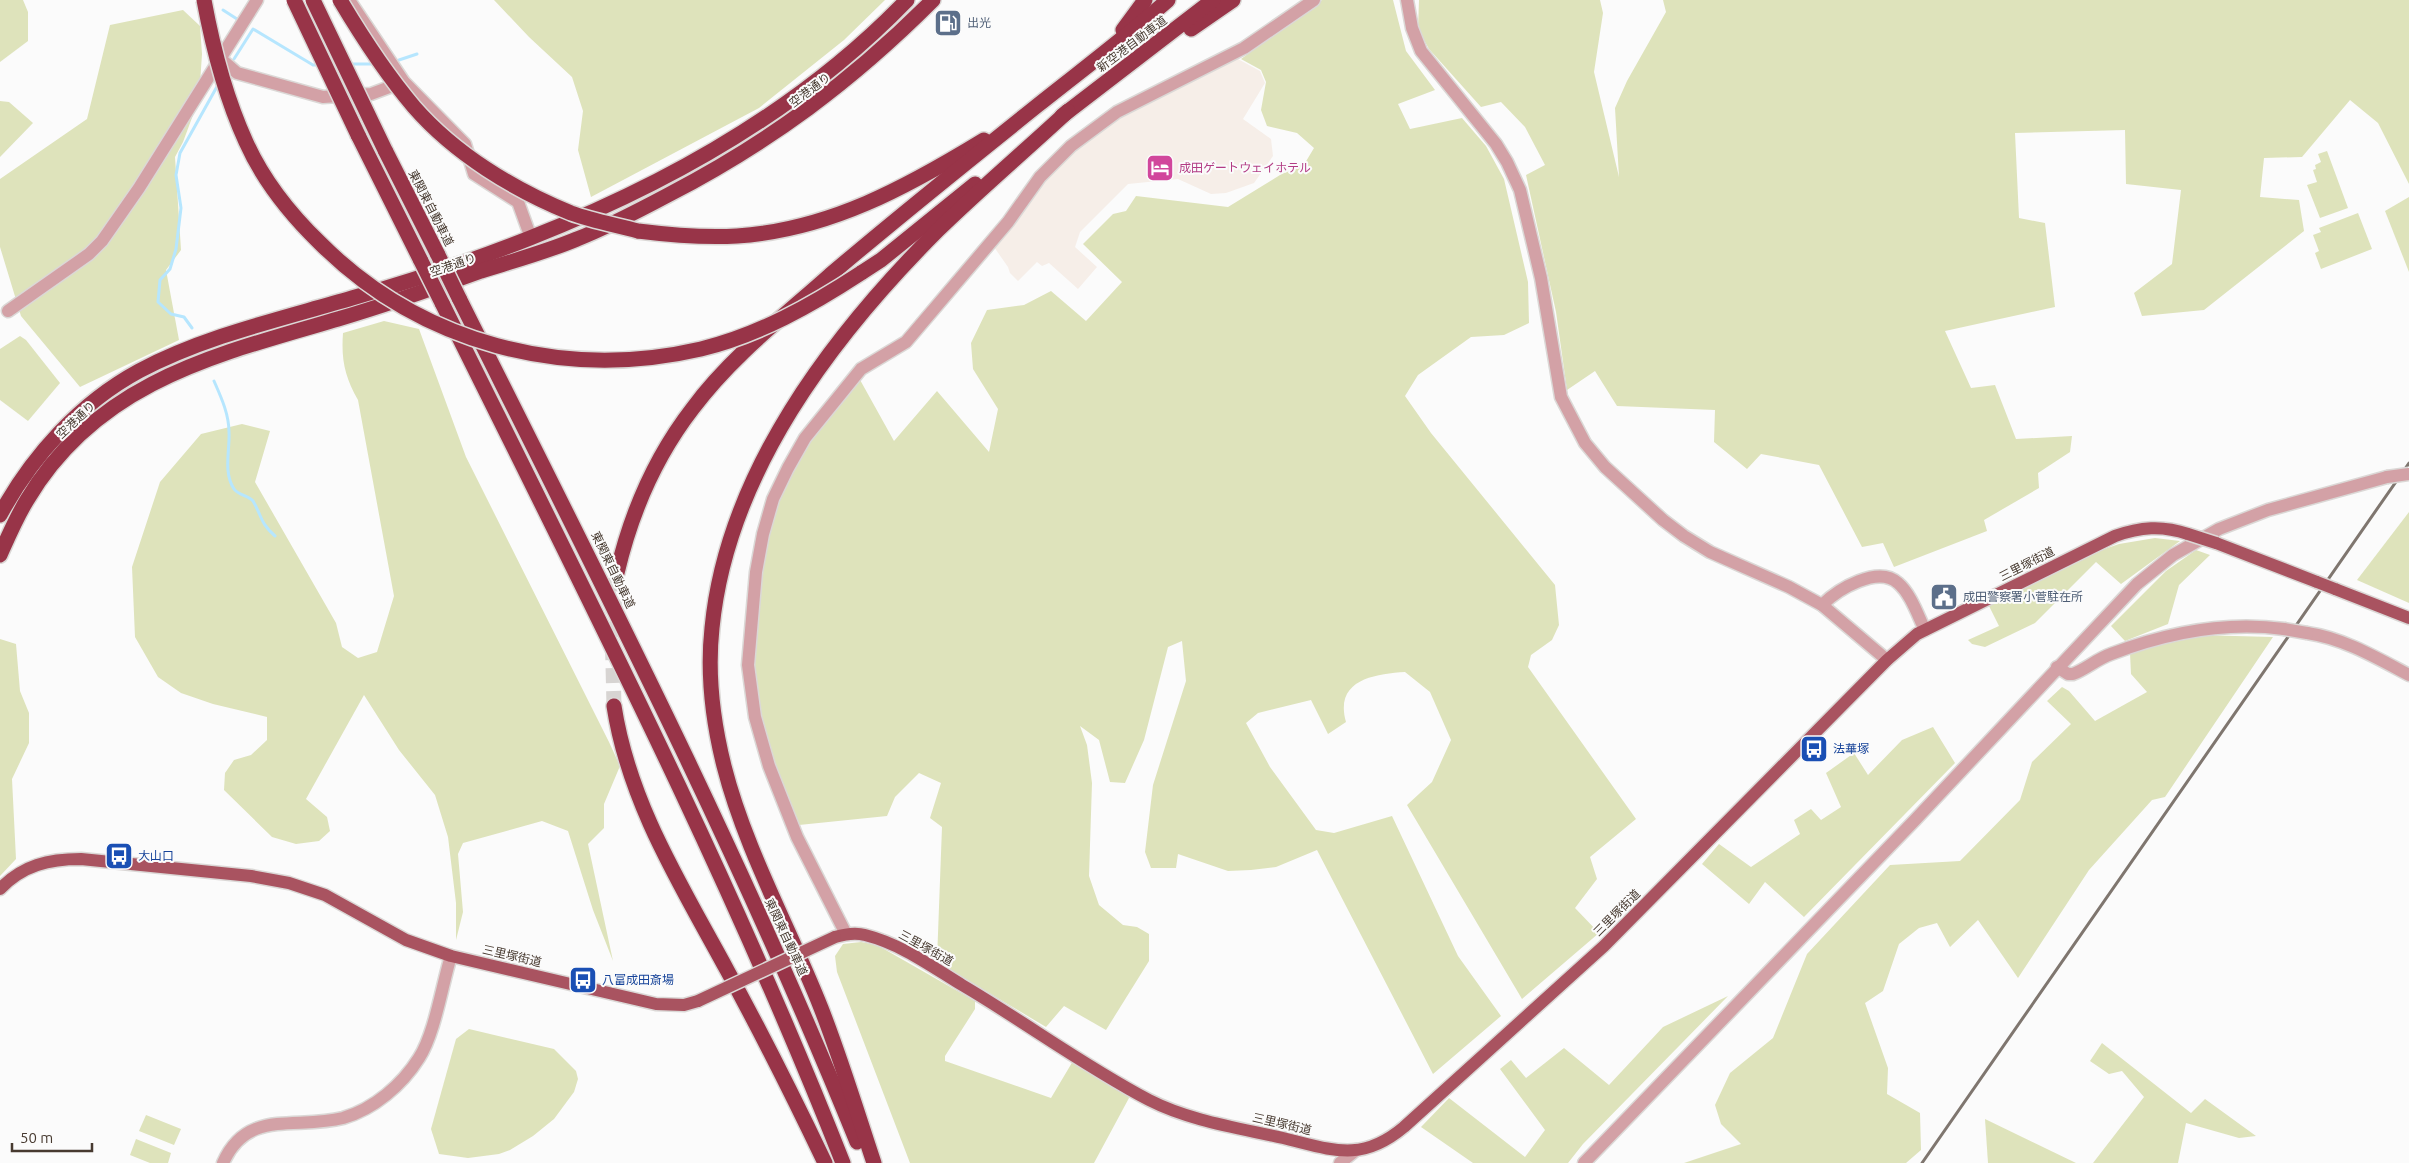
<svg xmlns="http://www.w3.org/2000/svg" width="2409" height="1163" viewBox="0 0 2409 1163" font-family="Ubuntu,'Noto Sans JP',sans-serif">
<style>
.built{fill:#f6eee8}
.green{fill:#dee3bb}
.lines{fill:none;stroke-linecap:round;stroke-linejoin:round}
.stream{stroke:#b6e6fe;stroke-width:3}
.highway-tunnel{stroke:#d7d4d2;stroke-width:15;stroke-dasharray:15 8;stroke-linecap:butt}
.minor-casing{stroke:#dbd8d6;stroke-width:15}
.major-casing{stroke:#dbd8d6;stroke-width:15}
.highway-casing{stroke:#dbd8d6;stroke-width:18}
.minor{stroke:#d3a1a6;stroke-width:12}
.major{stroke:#a95360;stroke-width:12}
.highway{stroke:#983448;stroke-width:15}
.rail{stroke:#7f766f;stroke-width:3}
.minor-bridge-casing{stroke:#dbd8d6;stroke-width:15;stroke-linecap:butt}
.major-bridge-casing{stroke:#dbd8d6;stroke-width:15;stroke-linecap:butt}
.highway-bridge-casing{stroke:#dbd8d6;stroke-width:18;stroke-linecap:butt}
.minor-bridge{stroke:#d3a1a6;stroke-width:12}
.major-bridge{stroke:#a95360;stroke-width:12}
.highway-bridge{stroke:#983448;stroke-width:15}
.labels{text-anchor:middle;stroke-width:4;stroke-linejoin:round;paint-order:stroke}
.service-label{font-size:12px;fill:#4e5e75;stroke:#fbfbfb;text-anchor:start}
.street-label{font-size:12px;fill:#473a30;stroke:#fbfbfb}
.hotel-label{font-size:12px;fill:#b23c85;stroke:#fbfbfb;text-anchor:start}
.transit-label{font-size:12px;fill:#164399;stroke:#fbfbfb;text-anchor:start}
</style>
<rect width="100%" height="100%" fill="#fbfbfb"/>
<polygon class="built" points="1236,58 1260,71 1265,83 1243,119 1271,139 1273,156 1254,183 1226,193 1211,194 1178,179 1128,184 1080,232 1075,247 1097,267 1078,289 1049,263 1042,266 1037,262 1018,281 1010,273 1008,267 994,247 1028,198 1066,157 1115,121 1144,103 1207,75"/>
<g class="green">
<polygon points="0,0 23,0 28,12 28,41 0,62"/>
<polygon points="494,0 885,0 844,40 759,108 591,197 578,150 583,111 572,77 529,37"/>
<path d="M 1322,0 L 1393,0 L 1406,51 L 1435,90 L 1398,104 L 1410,129 L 1462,118 L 1486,146 L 1504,179 L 1528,282 L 1529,323 L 1504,335 L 1471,337 L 1418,375 L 1405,396 L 1431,433 L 1555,585 L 1559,625 L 1552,640 L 1531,655 L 1528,667 L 1636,819 L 1590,857 L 1597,879 L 1575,908 L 1599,933 L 1522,999 L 1407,805 L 1432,782 L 1451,740 L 1430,692 L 1405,672 C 1374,674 1334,680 1346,722 L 1328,734 L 1311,700 L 1258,713 L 1246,723 L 1270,767 L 1316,830 L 1334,833 L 1392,816 L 1458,956 L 1501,1016 L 1433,1074 L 1317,850 L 1276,867 L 1251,870 L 1228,871 L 1178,854 L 1176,868 L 1151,868 L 1145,852 L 1153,785 L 1186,681 L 1182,641 L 1168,647 L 1144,740 L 1125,783 L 1110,782 L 1099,740 L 1080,726 L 1087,745 L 1092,783 L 1089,876 L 1099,905 L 1123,925 L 1137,927 L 1149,934 L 1149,961 L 1106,1030 L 1064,1006 L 1046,1027 L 944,966 L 937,960 L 942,827 L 930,818 L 941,783 L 919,773 L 895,797 L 887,816 L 799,825 L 772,759 L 755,695 L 753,644 L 767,535 L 781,491 L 799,454 L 859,378 L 894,441 L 937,391 L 989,452 L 998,409 L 973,369 L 971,343 L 987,310 L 1024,305 L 1051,291 L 1086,321 L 1122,282 L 1083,244 L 1113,214 L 1126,211 L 1136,196 L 1228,207 L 1280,175 L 1305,163 L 1314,148 L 1297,133 L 1267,126 L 1261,110 L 1266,82 L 1261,70 L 1241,59 Z"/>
<polygon points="1419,0 1600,0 1603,13 1594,72 1619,177 1615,108 1627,81 1666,12 1663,0 2409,0 2409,184 2378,123 2350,100 2302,157 2264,158 2260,197 2299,200 2304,231 2204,310 2142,316 2134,293 2172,264 2181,190 2126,184 2125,130 2015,133 2019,218 2045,223 2055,307 1945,331 1971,388 1995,385 2016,439 2072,436 2070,452 2038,473 2039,488 1984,520 1987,531 1894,567 1883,543 1862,547 1819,465 1761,454 1747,469 1714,442 1715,410 1617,406 1595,371 1567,390 1556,312 1526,175 1545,165 1525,127 1501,102 1481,107 1429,49 1418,29"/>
<polygon points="183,10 200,26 202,54 199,99 183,142 175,157 181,250 166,270 179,340 80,387 21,316 0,247 0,179 87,119 110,25"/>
<polygon points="0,101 9,102 33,123 0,157"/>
<polygon points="2327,151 2348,208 2320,218 2307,185 2317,182 2313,170 2316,169 2315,165 2321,162 2318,154"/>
<polygon points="2409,197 2409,272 2385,211"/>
<polygon points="2358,213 2372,249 2321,269 2315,253 2319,251 2313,235 2321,232 2319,228"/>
<path d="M 384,321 L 419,329 L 466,457 L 609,742 L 620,766 L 604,804 L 604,828 L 588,844 L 613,961 L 593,910 L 568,831 L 542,821 L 463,843 L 458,854 L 463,912 L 456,940 L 456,903 L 448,837 L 435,795 L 399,750 L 364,695 L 306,799 L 327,817 L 330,831 L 319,841 L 296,844 L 272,837 L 224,790 L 225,773 L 234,760 L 251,755 L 267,740 L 267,717 L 213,704 L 181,693 L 158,677 L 135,637 L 132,567 L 160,482 L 201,434 L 242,424 L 270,431 L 255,482 L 336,623 L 342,647 L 358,658 L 377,652 L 394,596 L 358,400 C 345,377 341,360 343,333 Z"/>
<polygon points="20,336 26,340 60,383 28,421 0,400 0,349"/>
<polygon points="2409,512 2409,603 2357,580"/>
<polygon points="2155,538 2180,541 2121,584 2096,562 2035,623 1985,647 1972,644 1968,640 1999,626 1989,606 2093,553 2119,544"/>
<polygon points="2196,550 2210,555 2179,585 2168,624 2125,641 2111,626 2166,571"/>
<polygon points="2197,635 2273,637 2165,797 2152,800 2089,870 2018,978 1978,920 1950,947 1937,923 1919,928 1899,944 1883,991 1865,1003 1888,1068 1887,1094 1920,1113 1921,1150 1906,1163 1684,1163 1741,1144 1721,1124 1715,1105 1730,1073 1773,1038 1807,954 1890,865 1960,861 2020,800 2032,762 2071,724 2047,701 2062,687 2069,691 2095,721 2147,692 2131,674 2130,653"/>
<polygon points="0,639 16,644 20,691 29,713 29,743 12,779 16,859 0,876"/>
<polygon points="1933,727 1955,763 1804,917 1765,882 1749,904 1702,864 1719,844 1751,867 1800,834 1794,820 1811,809 1821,820 1841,807 1826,773 1854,753 1868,775 1902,740"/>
<polygon points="861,942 877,945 975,1001 975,1009 945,1056 945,1061 1051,1098 1073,1061 1125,1090 1129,1098 1094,1163 910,1163 837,972 835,956 843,944"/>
<polygon points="1728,996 1583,1144 1568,1163 1473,1163 1421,1127 1449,1098 1525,1157 1545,1130 1500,1069 1511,1060 1526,1078 1564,1048 1609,1085 1663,1027"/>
<polygon points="469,1029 554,1049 576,1071 578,1079 574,1092 554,1119 533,1136 510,1150 499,1154 468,1158 439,1154 431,1129 456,1039"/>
<polygon points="2102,1043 2191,1113 2205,1099 2256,1136 2239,1138 2186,1123 2178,1163 2093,1163 2144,1097 2122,1071 2109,1074 2090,1061"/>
<polygon points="146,1115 181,1129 174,1145 139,1131"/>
<polygon points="1985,1119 2076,1163 1988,1163"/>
<polygon points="136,1139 171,1153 168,1163 150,1163 130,1155"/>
</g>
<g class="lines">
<g class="stream">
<polyline points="223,10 237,19"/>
<polyline points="234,59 253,29 313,65 318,65"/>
<polyline points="399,60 417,54"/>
<polyline points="350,64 376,64"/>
<polyline points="192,328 184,317 171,314 158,302 160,280 170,269 176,249 181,208 176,175 180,153 219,83"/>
<path d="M 214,381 C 221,397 229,414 229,432 C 230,450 223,472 234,489 C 238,495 249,496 253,501 C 262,516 260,523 275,536"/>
</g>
<polyline class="highway-tunnel" points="614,706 612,625 617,573"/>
<g class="minor-casing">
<g id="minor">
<polyline points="349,0 404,82 465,144 474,174 518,202 531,238"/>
<polyline points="1407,0 1412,28 1421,51 1496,144 1507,162 1520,190 1541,278 1561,397 1585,443 1605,467 1663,520 1684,536 1710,552 1789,587 1822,605 1887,660"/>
<polyline points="221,59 237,73 323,97 371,94 403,82"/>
<polyline points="8,311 89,254 102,241 139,188 257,0"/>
<path d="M 1822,605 C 1838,589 1878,565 1898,583 C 1911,594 1918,616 1925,630"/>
<path d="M 2307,633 C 2343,638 2377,658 2409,675"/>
<path d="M 2057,667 L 2068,674 L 2073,674 C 2086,669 2097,659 2111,654 C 2166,633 2225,621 2284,629"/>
<polyline points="846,934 797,837 769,766 755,717 748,665 756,572 763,534 773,499 788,468 805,438 861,369 906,342 1008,222 1040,177 1071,146 1117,112 1244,48 1314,0"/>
<path d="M 223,1163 C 247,1108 296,1130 343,1118 C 374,1109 402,1085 419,1058 C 435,1033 442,985 451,956"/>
<polyline points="1340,1163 1356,1150"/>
<polyline points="1584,1163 1915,820 2137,584 2173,555 2219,529 2268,510 2387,477"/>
</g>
</g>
<g class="major-casing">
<g id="major">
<polyline points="2216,543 2317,582"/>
<polyline points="2335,589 2409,618"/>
<path d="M 0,889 C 23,865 49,859 81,859 L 251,876 L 289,883 L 325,895 L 406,940 L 451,956 L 656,1004 L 684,1005 L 698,1001"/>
<path d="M 835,937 C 845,934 855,932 865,935 C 901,944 931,966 962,985 C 1025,1022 1084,1066 1149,1100 C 1190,1121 1239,1128 1283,1138 C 1333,1150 1361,1163 1404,1127 L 1604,946 L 1887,660 L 1917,634 L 2115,536 C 2140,527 2162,525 2188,534"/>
</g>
</g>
<g class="highway-casing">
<g id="highway">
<polyline points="1191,29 1233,0"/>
<polyline points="1123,30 1145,0"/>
<polyline points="1062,116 1213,0"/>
<polyline points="358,135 421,261"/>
<polyline points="385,150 438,255"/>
<path d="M 638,231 C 670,235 704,238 737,236 C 829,230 907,187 984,140"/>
<polyline points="861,273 881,260 975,184"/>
<path d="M 459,298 C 598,576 740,853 857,1142"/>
<path d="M 442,303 C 582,586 727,868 843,1163"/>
<path d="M 0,515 C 32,456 80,403 139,371 C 205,336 281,319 352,298 C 412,281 472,261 530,238 C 668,184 803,108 907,0"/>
<path d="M 0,555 C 8,537 16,518 27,500 C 97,382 215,355 338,319 C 386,305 434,288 481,271 C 513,261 546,252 577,239 C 608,227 638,211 668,195 C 770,142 851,82 933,0"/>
<path d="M 617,573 C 631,513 655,457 693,408 C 731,357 783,317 830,275 C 898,217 968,161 1038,105 C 1082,70 1126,37 1168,0"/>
<path d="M 614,706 C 629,803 681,885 727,970 C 762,1034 794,1098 825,1163"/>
<path d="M 874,1163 C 857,1112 841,1059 821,1008 C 790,929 745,849 724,766 C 713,722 707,674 712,628 C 727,473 832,336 938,230 C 980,189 1025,151 1068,111"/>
</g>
</g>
<use href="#minor" class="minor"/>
<use href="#major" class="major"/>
<use href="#highway" class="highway"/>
<polyline class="rail" points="1922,1163 2409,463"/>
<g class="minor-bridge-casing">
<g id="minor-bridge">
<polyline points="2387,477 2409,474"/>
<polyline points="2284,629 2307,633"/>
</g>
</g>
<g class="major-bridge-casing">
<g id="major-bridge">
<polyline points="2188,534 2216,543"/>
<polyline points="2317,582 2335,589"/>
<polyline points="698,1001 835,937"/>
</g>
</g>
<g class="highway-bridge-casing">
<g id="highway-bridge">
<path d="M 204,0 C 213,49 225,96 246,142 C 263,180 290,214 320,243 C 420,343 563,381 701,349 C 759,335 812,305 861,273"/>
<polyline points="294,0 358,135"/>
<polyline points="313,0 385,150"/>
<path d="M 340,0 C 362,37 386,74 414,107 C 455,154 514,190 571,213 C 593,221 616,225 638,231"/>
<polyline points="438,255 459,298"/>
<polyline points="421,261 442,303"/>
</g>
</g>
<use href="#minor-bridge" class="minor-bridge"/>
<use href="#major-bridge" class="major-bridge"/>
<use href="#highway-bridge" class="highway-bridge"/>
</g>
<defs>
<g id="fuel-square" transform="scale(1.4375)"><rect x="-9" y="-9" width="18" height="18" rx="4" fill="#5c6f8a" stroke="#fbfbfb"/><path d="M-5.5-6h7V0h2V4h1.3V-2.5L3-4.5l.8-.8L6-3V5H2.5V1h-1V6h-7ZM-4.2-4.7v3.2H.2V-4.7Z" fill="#fff"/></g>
<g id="hotel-square" transform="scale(1.4375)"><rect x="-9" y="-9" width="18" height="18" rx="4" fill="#d1479c" stroke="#fbfbfb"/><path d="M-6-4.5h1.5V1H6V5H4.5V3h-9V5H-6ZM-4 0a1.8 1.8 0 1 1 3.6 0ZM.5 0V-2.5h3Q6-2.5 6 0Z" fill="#fff"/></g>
<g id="civic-square" transform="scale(1.4375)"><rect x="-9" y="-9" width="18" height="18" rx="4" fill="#5c6f8a" stroke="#fbfbfb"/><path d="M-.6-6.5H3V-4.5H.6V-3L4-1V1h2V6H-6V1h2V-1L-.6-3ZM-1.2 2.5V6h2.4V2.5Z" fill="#fff"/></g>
<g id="bus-square" transform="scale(1.4375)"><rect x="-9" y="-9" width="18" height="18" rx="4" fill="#1a4fb4" stroke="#fbfbfb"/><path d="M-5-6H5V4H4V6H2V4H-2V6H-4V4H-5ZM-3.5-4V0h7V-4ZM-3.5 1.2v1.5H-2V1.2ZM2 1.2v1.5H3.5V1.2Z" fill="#fff"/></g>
</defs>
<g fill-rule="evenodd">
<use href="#fuel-square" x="948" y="23"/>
<use href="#hotel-square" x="1160" y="168"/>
<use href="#civic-square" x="1944" y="597"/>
<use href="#bus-square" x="1814" y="749"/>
<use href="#bus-square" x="119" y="856"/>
<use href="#bus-square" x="583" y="980"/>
</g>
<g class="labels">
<g class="service-label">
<text x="967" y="27">出光</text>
<text x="1963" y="601">成田警察署小菅駐在所</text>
</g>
<g class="street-label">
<text transform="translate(1132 44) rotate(-37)" y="4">新空港自動車道</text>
<text transform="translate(810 90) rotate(-37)" y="4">空港通り</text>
<text transform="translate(431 208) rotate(63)" y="4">東関東自動車道</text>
<text transform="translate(453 265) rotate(-19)" y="4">空港通り</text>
<text transform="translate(76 420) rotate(-43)" y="4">空港通り</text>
<text transform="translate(2027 564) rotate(-27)" y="4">三里塚街道</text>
<text transform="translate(613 570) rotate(64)" y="4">東関東自動車道</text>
<text transform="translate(1617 913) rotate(-45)" y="4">三里塚街道</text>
<text transform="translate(786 937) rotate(65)" y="4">東関東自動車道</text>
<text transform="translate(926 948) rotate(29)" y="4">三里塚街道</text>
<text transform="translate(512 956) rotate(13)" y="4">三里塚街道</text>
<text transform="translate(1282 1124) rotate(13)" y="4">三里塚街道</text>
</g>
<g class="hotel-label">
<text x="1179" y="172">成田ゲートウェイホテル</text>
</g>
<g class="transit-label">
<text x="1833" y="753">法華塚</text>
<text x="138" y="860">大山口</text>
<text x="602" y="984">八富成田斎場</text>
</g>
</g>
<path d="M12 1143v8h80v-8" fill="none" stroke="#473a30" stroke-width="2.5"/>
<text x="20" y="1143" font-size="15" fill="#473a30" stroke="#fbfbfb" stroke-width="4" paint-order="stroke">50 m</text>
</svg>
